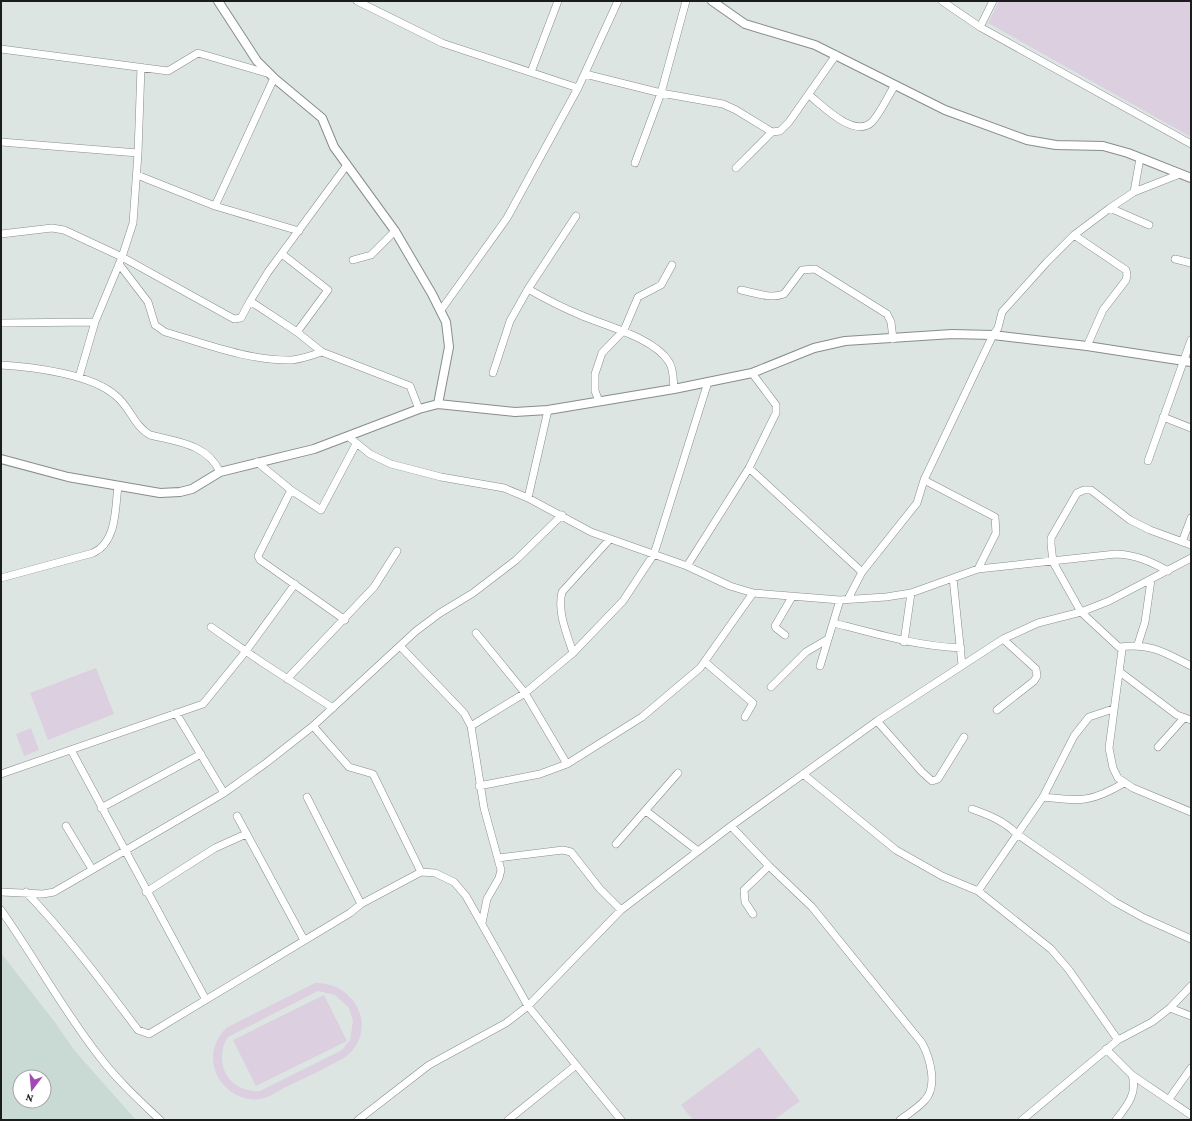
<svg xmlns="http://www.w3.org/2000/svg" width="1192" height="1121" font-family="'Crimson Pro',serif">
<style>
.built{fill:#c9dad5;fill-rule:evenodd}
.green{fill:#dccfdf;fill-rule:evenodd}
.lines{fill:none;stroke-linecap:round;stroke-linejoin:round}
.minor-casing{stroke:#868e8c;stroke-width:8}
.tertiary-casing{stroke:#868e8c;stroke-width:10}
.minor{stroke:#fff;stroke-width:7}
.tertiary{stroke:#fff;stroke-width:8}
</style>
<rect width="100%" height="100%" fill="#dde5e3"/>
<path class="built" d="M1,953L54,1021L74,1050L136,1120H1ZM20,1077H44V1101H20Z"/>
<path class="green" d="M999,1H1191V137L988,23Z
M96,668L114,714L48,740L30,693Z
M31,728L39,750L24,756L16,734Z
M315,983C357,982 380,1032 344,1058C325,1068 306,1078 286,1087C278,1091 270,1097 261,1099C241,1102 221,1089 215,1070C210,1055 215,1039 226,1028ZM318,991L335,995L349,1008L353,1021L350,1040L342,1050L260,1091C229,1094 212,1062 228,1037Z
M324,995L347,1041L256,1086L233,1040Z
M759,1047L800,1101L774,1120H693L681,1105Z"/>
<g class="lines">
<g class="minor-casing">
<path id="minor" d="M357,1L442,43L578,88
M942,1L980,27L1191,144
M980,27L993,1
M1,49L168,71L198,53L270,74
M531,72L558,1
M585,74L661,93L723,104L736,110L772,132
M809,95C822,105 854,139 872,122C881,112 888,96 895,85
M1,142L138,153
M635,163L661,93L686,1
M347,165L268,272L250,301L297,332L322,352L410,386L419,409
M736,168L772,132L780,131L789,122L836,55
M137,175L215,206L299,231
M1134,192L1140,158
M215,206L274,78
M1110,208L1149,225
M1,234L52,228L64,230L122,257L234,319L241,318L250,301
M1074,235L1126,270L1127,275L1126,280L1103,310L1087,346
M282,254L328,290L297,332
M1175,259L1191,263
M353,260L371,255L395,231
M119,264L148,302L155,325L165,332C206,344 249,361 292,360C302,359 313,355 322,352
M528,289C544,298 561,307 578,314C602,325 654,337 669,362C674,369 673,381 674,389
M741,290C755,293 771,299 784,294L802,270L815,269L887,314L891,322L893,339
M441,310L507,218L578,88L618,1
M1,323L95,322
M1,365C33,367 92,374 116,396C130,407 134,426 150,435C178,442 207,444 220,472
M493,373L510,321L528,289L576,216
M79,377L95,322L122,257L133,223L138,153L141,67
M599,401L595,391V374L602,353L624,330L638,297L661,285L672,265
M1163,417L1191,428
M349,437L370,454L391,464L441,477L504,488L528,498L591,532L687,566L730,586L753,593L840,600L886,597L911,593L978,569L1116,554C1136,555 1150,561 1168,571
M1148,461L1191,340
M257,462L291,490L321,510L356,444
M749,468L862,572
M924,480L995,517L996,533L978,569
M291,490L258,556L260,560L345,620
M528,498L548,410
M1182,542L1191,518
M1191,545L1150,530L1130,520L1091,490H1084L1077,493L1051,538V544L1053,562L1081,612L1122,650L1109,748L1113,768L1118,778L1133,788L1191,812
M687,566L749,468L776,413V405L752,373
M1,578L93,553C117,542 115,509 118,486
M953,578L962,665
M848,599L862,572L917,503L924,480L993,335L998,328L1002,312L1047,262L1074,235L1110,208L1134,192L1180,174
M834,623C876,634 917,646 961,648
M211,627L263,663L333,708
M476,633L525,693L567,764
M785,635L776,628L775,626L792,597
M904,642L911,593
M1138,644L1145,622L1151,580
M400,646L464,713L471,726L484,808L501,870L499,878L487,899L482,923
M1120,647C1151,643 1164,652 1191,666
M573,653C567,634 557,612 562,592L609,540
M705,662L753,703L745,717
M820,666L840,600
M1120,672L1177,715L1191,720
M287,679L374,587L397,551
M771,687L806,652L828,639
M997,710L1034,681L1037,676L1036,669L1003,639
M176,713L224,793
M877,721L922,772L932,781L938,779L964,737
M313,726L349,767L373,774L421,872
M471,726L525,693L573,653L623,601L654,554L708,382
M1158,747L1183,719
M71,750L206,1000
M1,774L203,704L246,651L295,584
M803,774L896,850L942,876L978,891L1051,949L1069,970L1118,1040
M479,786L540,774L567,764L642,717L700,668L753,593
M307,797L361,904
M1043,797C1081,801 1090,803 1124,783
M101,808L201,754
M972,809C989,815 1004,821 1017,834L1115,902L1144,918L1191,939
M646,811L698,851
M237,816L304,940
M66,826L92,869
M731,826L769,866L812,907L922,1043C930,1058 938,1086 925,1100C918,1108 908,1114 900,1120
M616,844L678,773
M498,858L563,850L571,852L600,889L621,910
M978,891L1043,797L1074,736L1089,717L1113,709
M1,892L43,894L54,892L224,793L266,763L313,726L416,631L440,613L473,593L516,560L562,515
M26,892C67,935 102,982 138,1030L149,1034L350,913L361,904L421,872L435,873L454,882L466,896L528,1006L621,1120
M146,892L215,848L246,834
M1,910C35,958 63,1010 99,1056C117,1080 139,1100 160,1120
M753,914L745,902L744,890L769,866
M1170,1008L1191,1016
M1106,1049L1132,1075L1191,1115
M1169,1099L1191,1068
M358,1120L429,1065L506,1023L528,1006L621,910L731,826L877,721L1003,639L1038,623L1081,612L1109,601L1191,558
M508,1120L575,1066
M1022,1120L1118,1040L1152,1022L1170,1008L1191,986
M1116,1120C1127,1106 1138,1093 1132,1075"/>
</g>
<g class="tertiary-casing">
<path id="tertiary" d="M218,1L257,61L274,78L322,118L334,147L395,231L432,294L446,322L449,347L438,404
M712,1L745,24L815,45L945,110L1027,140L1056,145L1103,146L1128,153L1191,178
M1,459L68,477L160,493L180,492L192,489L220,472L314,449L419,409L438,404L515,412L548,410L674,389L752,373L814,348L845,341L952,334L993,335L1087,346L1191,362"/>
</g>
<use href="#minor" class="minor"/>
<use href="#tertiary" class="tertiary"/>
</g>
<rect width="1192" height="1121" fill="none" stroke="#1a1d1c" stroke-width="4"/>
<g transform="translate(32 1089) rotate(196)"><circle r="19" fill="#ffffff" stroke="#a3a5a4"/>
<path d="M0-3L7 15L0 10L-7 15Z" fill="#a349b4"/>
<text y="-6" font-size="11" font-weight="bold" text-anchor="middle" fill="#1a1d1c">N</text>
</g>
</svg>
